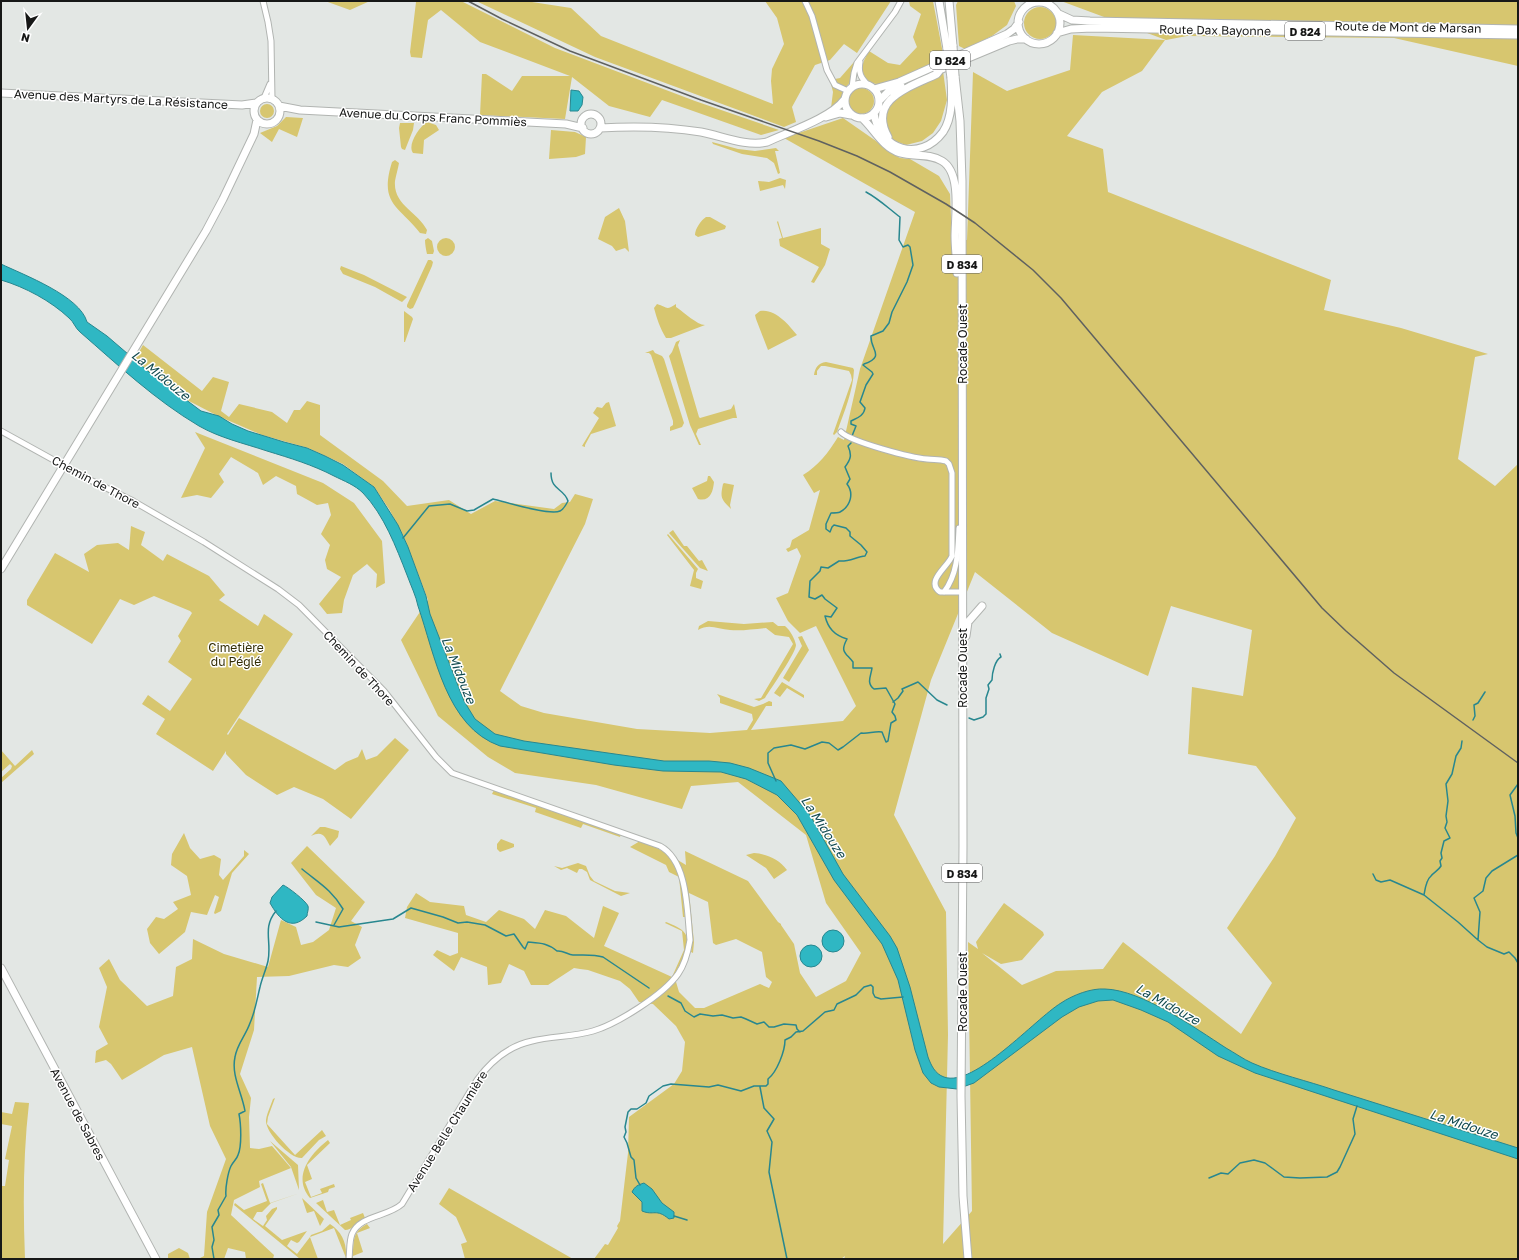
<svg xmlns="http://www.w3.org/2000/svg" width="1519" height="1260" font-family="'Golos Text',sans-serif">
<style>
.green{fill:#d7c66f;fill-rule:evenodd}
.water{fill:#2fb7c3;stroke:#28878f}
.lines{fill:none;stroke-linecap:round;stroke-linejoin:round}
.stream{stroke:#28878f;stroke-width:1.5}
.minor-casing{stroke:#b1b4b1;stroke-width:7}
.major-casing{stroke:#b1b4b1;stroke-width:9}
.minor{stroke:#fff;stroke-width:5}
.major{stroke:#fff;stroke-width:7}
.rail{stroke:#5f6160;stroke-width:1.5}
.major-bridge-casing{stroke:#b1b4b1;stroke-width:9;stroke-linecap:butt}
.major-bridge{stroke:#fff;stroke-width:7}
.labels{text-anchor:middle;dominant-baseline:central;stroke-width:3;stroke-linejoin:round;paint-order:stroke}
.shield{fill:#fff;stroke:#5d5d5d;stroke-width:1}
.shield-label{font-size:11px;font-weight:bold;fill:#171817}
.street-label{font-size:12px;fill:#171817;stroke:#fff}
.park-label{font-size:12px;fill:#322b03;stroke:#fff}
.water-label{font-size:13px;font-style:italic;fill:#124a4f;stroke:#fff}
</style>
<rect width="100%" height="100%" fill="#e3e7e4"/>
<path class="green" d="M325,1H370L350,10Z
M393,1H461L555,48L695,101L779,130L761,135L662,100L650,117L609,106L572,77L565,119L480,115L482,74H486L512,91L522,76H570L480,42L441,10L428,20L422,58L411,57L410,52L416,2Z
M476,1H535L532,2L571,8L601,36L773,104L771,81L772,69L784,44L777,18L765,1H891L857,53L844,44L830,60L815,65L792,107L796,122L784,127L595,57Z
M909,1H933L944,59C929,66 877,98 865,77C859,68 864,60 869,51L888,63L900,65L917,47L913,37L921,14L910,6Z
M958,1H1014L1016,6L1007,25L992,36L965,49L959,46L956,5Z
M1061,1H1518V66L1394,38L1187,36L1166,40Z
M1024 23a16 16 0 1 1 32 0a16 16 0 1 1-32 0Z
M1073,35L1165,40L1142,71L1102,92L1067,136L1103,149L1108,192L1331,280L1324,310L1401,328L1488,354L1475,357L1458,459L1495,486L1518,464V1259H844L845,1256L841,1259H594L605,1244L608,1245L618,1228L617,1226L620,1221L628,1153L629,1117L674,1084L682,1071L685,1042L676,1026L653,1004L639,1002L630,989L620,981L588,970L580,969L574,968L548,985H531L524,971L509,964L501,983L488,985L487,967L461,957L454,971L433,955L437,950L450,956L458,953V933L405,918L407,907L416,893L430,902L464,906L466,915L486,922L499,910L524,919L535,929L545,910L566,916L594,938L603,906L619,913L604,946L672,977L684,950L682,931L665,923L666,922C671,924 679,927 683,931C695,942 680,964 674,975L679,992L695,1008H704L760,984L769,988L772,982L766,977L762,952L736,939L716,945L713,943L708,902L689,893L694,942L693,953L691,952L692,942L684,878L682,871L676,859L686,865L685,851L748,881L778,922L781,924V925L794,944L800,973L816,997L846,981L861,953L826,903L806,835L738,782L691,786L682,809L596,785L515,773L488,757L438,716L401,640L428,600L404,537L389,509L374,487L343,464L308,448L262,435L218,416L187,400L149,372L135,359L143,345L202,391L213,377L229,382L221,411L229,417L239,404L272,412L287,423L294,410H300L307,401L320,405V435L383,481L407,506L449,500L471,514L495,501L554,509L562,503L570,502L575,494L593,499L585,524L500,691L521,706L544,713L637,729L710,733L747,730L753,720L752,714L720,703V698L717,694L754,707L763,704L769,701L772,702V706H766L751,730L843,721L856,706L816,626L800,633L788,621L776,598L788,593L801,556L797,548L788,552L786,549L790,547L792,540L809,530L820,490L814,493L803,475C819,465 828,453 838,437L844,440L860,369L915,212L784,138L843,118L876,141L889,152L900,158L910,159L939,176L950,194L952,239L967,240L973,72L1007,91L1070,70ZM975,572L1052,633L1148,676L1171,606L1252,630L1243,696L1192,687L1188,754L1256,766L1296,818L1275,856L1227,928L1272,983L1241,1034L1123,942L1103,969L1056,971L1022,985L982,953L1001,964L1022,960L1044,935L1043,932L1004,903L976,942L978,949L968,942L972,1211L943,1244L948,1035L946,912L894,815L931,680Z
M854,62H856C853,71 853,86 842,88L834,81L835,79L840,78Z
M943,71L947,100L941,121L933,133L922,141L906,145L892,140L883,129C884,124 883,118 885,113C893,94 926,81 943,71Z
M831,84L843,92L839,104L831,108L833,92Z
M848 101a13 13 0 1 1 26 0a13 13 0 1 1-26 0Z
M260 111a7 7 0 1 1 14 0a7 7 0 1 1-14 0Z
M286,117L303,118L297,137L279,129L272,142L260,133L277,126Z
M427,122L436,125L439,130L424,140L423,154L413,153C407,145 419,127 427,122Z
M400,123H414L413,130L405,150L402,149L401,147L399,128Z
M551,130L575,132L586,137L585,154L576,157L549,159Z
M712,142L738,149L755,151L776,148L779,151H775L780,173L778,174L774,163L767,158L742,154L713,144Z
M395,160L399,163C398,169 396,175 395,181C393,205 418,212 427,230L426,234L420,233C398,205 379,204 392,162Z
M780,178L786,180L785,189L783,185L760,191L758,181L769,182Z
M619,208L625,221L629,252L625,248L616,251L612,246L598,239L605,217Z
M706,217H710L726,226L725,229L698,237L695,235C695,229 701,220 706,217Z
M778,221L783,238L821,228V244L830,249L825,265L814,283L811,282L819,267L780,246L779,239L782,238L777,222Z
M428,238L432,241L434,251L433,254H427C426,250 425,244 425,240Z
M437 247a9 9 0 1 1 18 0a9 9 0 1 1-18 0Z
M428,260H431L433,262L432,266L415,304L413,308L410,309L407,307V305Z
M341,266L364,275L407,297L402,302L400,301L375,287L343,274L340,269Z
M657,304C667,307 666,311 676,304V307C684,312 697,325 705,325L671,338H666C660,328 657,319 654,308Z
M404,311L412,317L413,319L405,342H404Z
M760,311C775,308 789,325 797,335L768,350L756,319L755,315Z
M680,340L678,345L699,417L700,418L731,409L734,404L737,418H733L698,429L696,434L701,445H699L690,425L669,356L672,352L676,342Z
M653,350L655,353L662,356L664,359L684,423L682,427L670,431V427L673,425V421L651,355L649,353H645Z
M826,362L853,368L854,370C853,392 844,412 837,432L834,435L833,434L852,380L851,375L849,371L825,366H821L817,371V375H814C815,368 818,363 826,362Z
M609,402L616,426L591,434L585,445V447L582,446L599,418L593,413L597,407L602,408L606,403Z
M195,432L323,483L354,503L382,541L385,583L376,588L377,574L367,564L353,575L344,600L342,613L327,614L319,604L341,577L327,569L325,560L330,545L321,534L331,515L328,503L317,505L297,494L296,486L276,476L263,485L258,473L231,457L219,474L224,482L211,498L197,495L181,498L205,448Z
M708,476H710L714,482C713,492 710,502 698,499L692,488L707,481Z
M724,483L734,485L730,505L731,509C721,499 720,498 723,484Z
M131,526L145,532L141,545L163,561L167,554L209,576L225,595L219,600L258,626L264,614L293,634L227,734L228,735L239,718L335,770L346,762L358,757L362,749L366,760L377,756L395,738L409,750L351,819L323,799L294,787L277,795L246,775L226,754V751L213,771L156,734L165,719L142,704L148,695L170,711L192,679L168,662L181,641L178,636L192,613L190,611L154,596L134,605L120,599L92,644L27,605V600L55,553L89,572L84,554L97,545L118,543L129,550Z
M673,530L684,546H687L699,561L702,560L708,571L700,568L669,533Z
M668,534L698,569L696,573V578L703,581L701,589L690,586L694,570L667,535Z
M708,621L744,624L773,622L778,626H785C790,630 795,639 796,645C796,653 771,688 765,698L759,701L754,699L761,698L793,644L789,637L775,635L766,628C754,629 742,631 730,630C718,629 709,623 698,630L699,626Z
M802,636L809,650L789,682L783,678L802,646L798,637Z
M782,682L804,695V698L787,688L780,697L774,693Z
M1,750L15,766L32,750L34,754L1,783V778L11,769L12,766L10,764L1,772Z
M494,790L621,834L620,837L583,824L581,828L535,812L536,808L492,794Z
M320,827H325L339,831L338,837L330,846C325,837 323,830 311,836Z
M184,833L190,848L200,859L214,855L221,859L219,875L223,880L244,856V850L249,854L232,873L221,911L215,914L214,913L219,897L215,895L207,915L191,912L185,932L159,954L150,943L147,929L156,917L164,919L178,909L173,902L191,895L187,876L171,865L172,854Z
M501,839L514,844V847L500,852L497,849V844Z
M640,841C651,845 662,849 670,857C682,869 683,901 685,917H683L679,877L669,872L666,865L630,847Z
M307,846L365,902L351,921L362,927L355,945L361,958L348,967L334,965L289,976L257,977L254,1030L240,1074L251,1098L249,1117L250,1148L259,1149L272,1146L291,1168L259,1181L260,1187L234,1200L231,1215L274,1255L273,1259H246L245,1252L228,1248L224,1259H198L204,1256L207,1212L226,1159L210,1126L192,1047L164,1055L122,1080L111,1064L106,1060L95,1063L96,1051L108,1044L99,1027L107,987L99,968L109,959L120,980L147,1006L173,996L176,967L192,959L193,939L224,954L268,967L281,920L296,927L301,945L313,942L329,930L336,908L316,895L291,863Z
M754,853C767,854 779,859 787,870L774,879L766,868L746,855Z
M578,863L586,866L590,876L594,881L615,891L630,893L621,896L590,880L587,872L582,869H579L577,873L567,868L561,870L554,866L562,868Z
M275,1098L268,1117L267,1124L295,1155L322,1130L326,1136L319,1140L302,1158C290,1159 265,1132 266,1120C267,1113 271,1105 273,1099Z
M15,1102L29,1103C23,1155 23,1207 25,1259H1V1186H5L9,1160L5,1159L12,1126L1,1124V1112L12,1114Z
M328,1140L330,1143L307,1165L312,1179L305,1182L311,1197L322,1193L320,1189L334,1184L335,1187L329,1189L328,1192L310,1198C292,1177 310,1154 328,1140Z
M270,1141L298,1165L299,1190L291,1167Z
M263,1183L270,1203L300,1193L271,1203L262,1212H257L253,1219L263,1226L267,1220L266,1216L272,1209L277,1207V1209L265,1226L282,1240L307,1231L299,1242L297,1243L291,1240L287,1246L297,1254L310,1237L311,1235L322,1231L330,1224C342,1232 347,1243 346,1258L334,1228L310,1237L318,1259H300L234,1205L235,1203L244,1210L267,1201L261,1184Z
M449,1188L573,1259H465L461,1244L467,1242L456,1217L439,1204Z
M302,1198L324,1219L320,1226L314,1211L307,1213Z
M323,1200L327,1212L334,1210L340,1225L351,1220L350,1218L363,1213L365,1218C358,1222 352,1230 345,1230L316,1203Z
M367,1224L370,1228L357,1233L363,1252L353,1256V1259H352C355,1243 350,1233 367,1224Z
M179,1248L188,1253L190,1259H168V1254Z"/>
<path class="water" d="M571,90L579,91L583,97L582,105L578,111H570Z
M1,264C24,275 80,296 87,322L107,336L149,372L201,411L219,416L232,424L248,431L284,442L307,448L325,456L343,465L374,487L398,525L408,547L426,596L430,614L464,701L475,719L495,734L524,741L664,761H709L730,763L749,768L781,781L810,815L843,874L890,936L897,948L910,987L928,1057C931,1065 935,1074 944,1077C974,1088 1035,1019 1061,1003C1073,995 1091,988 1105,989C1142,990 1195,1028 1226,1048C1235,1053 1243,1059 1252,1063C1277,1074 1308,1081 1334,1090C1395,1109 1457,1129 1518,1148V1159L1255,1073L1218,1056L1168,1022L1141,1010L1113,1000L1098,1001L1079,1007L1062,1017L974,1083L957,1089L939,1087L931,1083L923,1073L915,1050L898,980L882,944L834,880L797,815L777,795L746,779L721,772L663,771L614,765L500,746C446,727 435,655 418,606C416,596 411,586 407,575C396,547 384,515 363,493C355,485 344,481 334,476C313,465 290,458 267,451C243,443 220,438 199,426C155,400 118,365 80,332C75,328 74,322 69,318C51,301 25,287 1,280Z
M283,885C288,887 306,901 308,906C309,909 307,913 307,916C291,932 279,919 270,903L272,897Z
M822 941a11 11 0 1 1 22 0a11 11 0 1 1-22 0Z
M800 956a11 11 0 1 1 22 0a11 11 0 1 1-22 0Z
M644,1183L652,1189L662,1203L674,1212V1218L669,1219C656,1208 654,1216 642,1211V1202L632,1192C635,1186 638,1185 644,1183Z"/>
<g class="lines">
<path class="stream" d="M852,436L856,426L851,424V421C857,418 864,416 865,408L860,402L866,385L873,374L872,372L863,365L864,364C886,356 870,350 871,336L883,331L889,323L892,312L907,282L913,265L910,247L908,245L903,247L899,240L900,217C888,208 879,199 866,192
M403,538L429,506L450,504L467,511L474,510L493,499C506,502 550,516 560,511C564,509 566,505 568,501C564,488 551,491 551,473
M893,702L898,698L903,691L902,689L918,682L937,700L947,705
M969,718L974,720L983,717L986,714V698L989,689L988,685L992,680C992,673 995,660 1001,657L1000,654
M1473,720L1475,716L1474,705L1478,703L1485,692
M1462,741L1461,748L1456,756L1452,774L1446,784L1448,801L1446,816L1447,822L1445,828L1450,838L1444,841L1441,853L1442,858L1440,861L1441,866C1438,871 1434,872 1431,876C1426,880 1425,889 1424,895L1458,922L1478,940
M776,781L768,763V753L774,748L791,745L805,749L822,742L829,743L838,750L843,747L861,733C868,734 874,731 882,732L886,742L888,741L891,723L896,720L895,716L892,712L895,704L886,688L874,689C866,683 871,676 872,668H853V662C845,652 840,652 847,639C834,635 828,628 825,616L831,617L837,608L825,599L822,595L815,599L809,597L810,581L820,571L821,567L828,568L839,561C849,562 856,557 865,556L867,552L861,545L850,536V532L846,528L834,525L832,527L830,532L826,529V524L831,513C834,513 838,513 840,512C851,506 854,493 847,484L850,479L845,467C851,459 852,455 848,446L851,443
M1518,784L1510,795L1515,816L1516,833L1518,838
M1518,855L1492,871L1486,878L1483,891L1474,898L1480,912L1478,940L1487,947L1504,954L1509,952L1515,958L1518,963
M302,869C319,883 332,890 343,909L334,925
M1373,874L1376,880L1381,882L1390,880L1424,895
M316,922L339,927L393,919L411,908L443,917L458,923L467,922L485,925L506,936L514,934L523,947L525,949L528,942C540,943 548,943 557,951C563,950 568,955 573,955C583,955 594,954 603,957L649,988
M668,996L681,1003L685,1011L694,1017L700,1014L713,1016L722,1015L733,1018L741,1017L746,1019L757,1024L764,1022L769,1027H774L784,1024L796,1025L797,1029L800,1032
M760,1087L764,1108L774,1119L767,1131L772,1142L769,1172L787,1259
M1209,1178L1221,1173L1228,1174L1240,1163L1254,1160L1265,1163L1284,1177L1300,1178L1327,1177L1337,1172L1340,1167L1355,1134L1353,1119L1357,1106
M640,1185L636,1178L634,1160L631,1157L627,1143L624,1137L626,1132L625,1127L628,1112L631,1109H637L646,1103L649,1096L663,1086L671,1084L709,1087L718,1085L741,1091L754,1086H766L768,1084V1079C777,1072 785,1051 785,1040L791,1037L796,1032L803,1031L825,1012L834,1010L837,1004L856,995L864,987L871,985L873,987V993L875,997L881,999L903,997
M674,1216L687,1220
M214,1259L212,1247L214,1240L212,1227L219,1215L218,1210L226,1196C225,1189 228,1172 231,1166C233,1162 237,1159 238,1155C242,1146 241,1124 239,1114L245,1111C242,1093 231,1075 235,1057C237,1044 246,1035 250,1023C255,1012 257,999 260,987C262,978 266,970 268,961C272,941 262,928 276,911"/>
<g class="minor-casing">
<path id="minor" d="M263,1L268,22L271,41L272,99
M805,1L812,16L827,70L835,85L848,91
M860,62C858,73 861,78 868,85
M852,87L854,73L857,63L895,12L901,1
M264,98L270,84
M1,431L88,479L133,501L204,542L278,589L299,605L384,691L436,757L452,773L660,846C688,861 687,911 690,940C688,952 685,964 678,974C663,995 617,1024 593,1031C573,1037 552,1036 532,1041C508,1046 491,1061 477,1080L402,1204C388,1217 360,1215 352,1234C349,1242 350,1251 349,1259
M841,432C851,442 912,458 927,459C933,460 939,459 946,461L949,464L952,473V556C948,567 925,581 940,592H961
M944,592C958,574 958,550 959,528"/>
</g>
<g class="major-casing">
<path id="major" d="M939,1L947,49
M949,1L953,46
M1018 23a21 21 0 1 1 42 0a21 21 0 1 1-42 0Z
M1059,14L1072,20L1090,21L1518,29
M1057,33L1071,29L1092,28L1518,35
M937,71L1009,41L1017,39H1026
M955,76L960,121L962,181L963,846L961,1096L963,1196L968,1259
M845 101a17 17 0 1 1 34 0a17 17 0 1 1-34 0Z
M874,89L899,82L1007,34L1014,29L1019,22
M1,93L242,105L256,103
M254 111a13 13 0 1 1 26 0a13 13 0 1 1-26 0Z
M879,101L888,92L901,86
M279,106L300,110L566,124L583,128
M874,113C879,150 920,163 943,132C953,117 952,95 951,78
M581 124a10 10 0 1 1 20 0a10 10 0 1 1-20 0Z
M826,117L840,113L851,115
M862,118C875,130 882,147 900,153C914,157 929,153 942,161C962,173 955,216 955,236C955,249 957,261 957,273
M600,128C631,126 670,127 701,132C722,136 746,147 767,142C788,132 831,118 844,100
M888,137C867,99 910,87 937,74L940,70
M1,569L206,231L223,199L254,134L257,120
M966,636L968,622L982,606
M1,968L156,1259"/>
</g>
<use href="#minor" class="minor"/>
<use href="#major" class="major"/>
<path class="rail" d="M468,1L502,19L570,51L701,100L819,141L857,156L890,172L946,204L975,223L1033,270L1061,298L1322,608L1346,631L1394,673L1518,763"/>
<g class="major-bridge-casing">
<path id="major-bridge" d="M953,46L955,76
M947,49L951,78"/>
</g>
<use href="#major-bridge" class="major-bridge"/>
</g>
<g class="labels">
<g class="shield">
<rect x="1285" y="22" width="40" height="18" rx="3"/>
<rect x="930" y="51" width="40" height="18" rx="3"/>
<rect x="942" y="255" width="40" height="18" rx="3"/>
<rect x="942" y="864" width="40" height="18" rx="3"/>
</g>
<g class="shield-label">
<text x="1305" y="31">D 824</text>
<text x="950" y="60">D 824</text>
<text x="962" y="264">D 834</text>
<text x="962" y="873">D 834</text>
</g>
<g class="street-label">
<text transform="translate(1408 27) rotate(1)">Route de Mont de Marsan</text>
<text transform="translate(1215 30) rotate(1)">Route Dax Bayonne</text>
<text transform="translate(121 99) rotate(3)">Avenue des Martyrs de La Résistance</text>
<text transform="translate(433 117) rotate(3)">Avenue du Corps Franc Pommiès</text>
<text transform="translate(962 344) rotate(-90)">Rocade Ouest</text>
<text transform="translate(96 482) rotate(28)">Chemin de Thore</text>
<text transform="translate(359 668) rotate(47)">Chemin de Thore</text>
<text transform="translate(962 668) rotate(-90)">Rocade Ouest</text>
<text transform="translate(962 992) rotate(-90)">Rocade Ouest</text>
<text transform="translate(78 1114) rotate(62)">Avenue de Sabres</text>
<text transform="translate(447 1131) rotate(-58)">Avenue Belle Chaumière</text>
</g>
<g class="park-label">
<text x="236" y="647">Cimetière<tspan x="236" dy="14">du Péglé</tspan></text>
</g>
<g class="water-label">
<text transform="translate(161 375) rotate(39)">La Midouze</text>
<text transform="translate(459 670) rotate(68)">La Midouze</text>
<text transform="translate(824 827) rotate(57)">La Midouze</text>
<text transform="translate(1168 1004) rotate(29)">La Midouze</text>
<text transform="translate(1464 1124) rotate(18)">La Midouze</text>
</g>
</g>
<rect width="1519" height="1260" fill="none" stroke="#171817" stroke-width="4"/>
<g transform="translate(28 28) rotate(195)" stroke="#ffffff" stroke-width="3" paint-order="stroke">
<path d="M0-3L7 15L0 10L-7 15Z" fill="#171817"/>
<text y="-6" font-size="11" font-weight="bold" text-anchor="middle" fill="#171817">N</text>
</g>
</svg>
